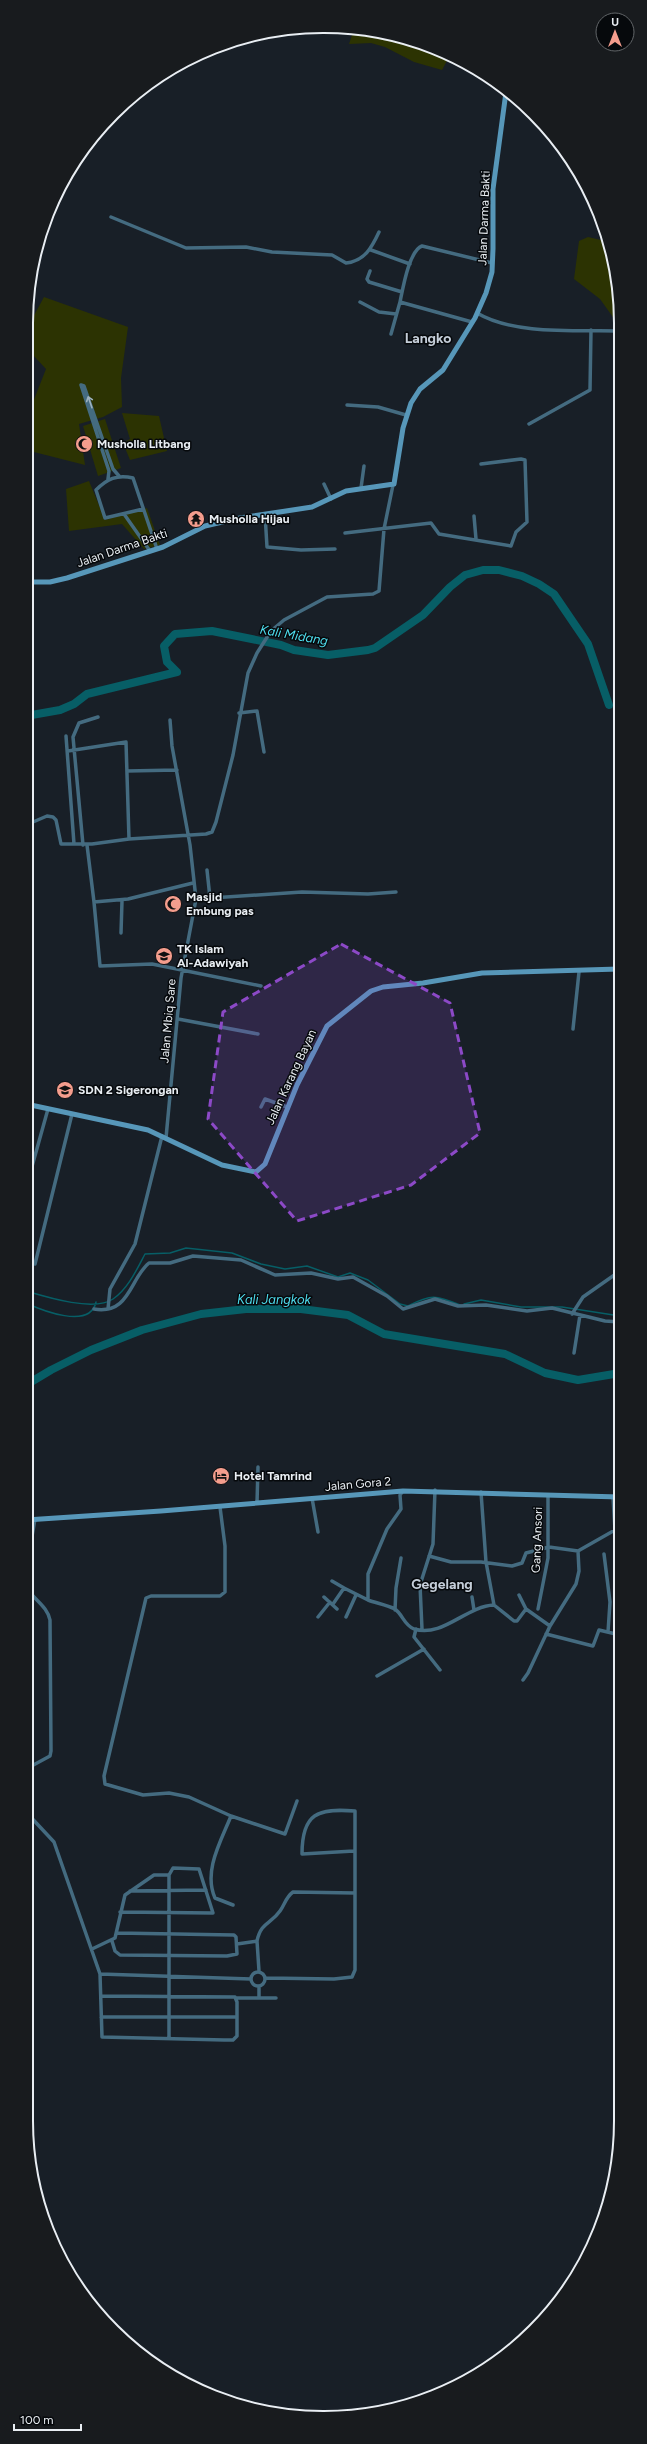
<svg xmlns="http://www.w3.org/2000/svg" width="647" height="2444" font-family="Figtree,sans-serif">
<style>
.green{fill:#2c3302}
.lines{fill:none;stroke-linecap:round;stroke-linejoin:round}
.stream{stroke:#075e66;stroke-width:1.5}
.river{stroke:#075e66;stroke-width:8}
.street{stroke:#446b80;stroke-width:3.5}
.secondary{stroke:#5797b9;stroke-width:5}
.oneway{stroke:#9fb3bf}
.marked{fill:#8c49c7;fill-opacity:0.2;stroke:#8c49c7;stroke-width:3;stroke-dasharray:8 5;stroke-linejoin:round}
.labels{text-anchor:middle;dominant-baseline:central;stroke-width:3;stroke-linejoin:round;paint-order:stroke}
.street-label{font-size:12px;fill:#e9eef3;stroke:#06090c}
.poi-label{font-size:12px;font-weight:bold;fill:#e9eef3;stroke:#06090c;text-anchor:start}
.water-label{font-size:13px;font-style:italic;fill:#4fdeef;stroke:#06090c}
.quarter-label{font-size:14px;font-weight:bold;fill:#c4cdd8;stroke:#06090c}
.rim{fill:none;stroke:#e9eef3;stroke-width:2}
</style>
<rect width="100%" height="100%" fill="#181f27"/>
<path class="green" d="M354,29L381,32L449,57L442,70L414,62L385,47L371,43L349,44Z
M588,237L605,241L618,285L619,321L615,320L600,299L574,279L579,241Z
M44,297L128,327L121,378L122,407L103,417L79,424L85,465L26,450V420L46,369L33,355L31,321Z
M122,413L159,416L167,451L130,460L123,443L130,439Z
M105,419L121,468L98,476L83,426Z
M89,481L105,520L147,508L160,545L144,549L122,524L69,531L66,489Z"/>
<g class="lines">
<path class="stream" d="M26,1291C46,1297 94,1312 113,1299C128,1289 137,1269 145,1254L170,1253L186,1248L232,1253L261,1264L285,1269L307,1266L338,1277L350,1273L368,1280L400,1304L408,1306C431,1294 436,1295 460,1305
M26,1303C41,1310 90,1330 96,1302
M464,1304L481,1300L521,1307H562L620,1316"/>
<path class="river" d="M26,716L60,710L74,704L87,694L177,672L167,662L164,646L175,634L212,631L281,645L294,650L328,655L368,650L375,648L423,615L450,587L465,575L483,570H499L522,576L539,584L554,594L588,644L609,705
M26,1385L51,1370L91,1350L142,1330L201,1314L246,1309H301L348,1315L384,1334L505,1354L545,1373L578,1380L620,1373"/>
<path class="street" d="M111,217L186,248L246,247L272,252L332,255L346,263C365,261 372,247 379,232
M371,250L410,264
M370,271L367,279L369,282L402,292
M360,302L379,312L396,314
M477,313C514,335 576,330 619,331
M472,322L400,302C403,288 409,251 422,246L492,263
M391,334L400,302
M347,405L378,407L406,415
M529,424L590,390L591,330
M108,479L109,471L81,385L84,386L113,469L119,476
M324,484L331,499
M361,488L364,466
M143,509L105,518L96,490C107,479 117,474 133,478L157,549
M124,514L150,551
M265,514L267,547L301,550L335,549
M474,516L476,539
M345,533L431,523L439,534L511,546L516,532L527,522L525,460L521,459L481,464
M239,713L257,711L264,752
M66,736L74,844
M68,751L126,742L129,839L206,834L212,832L216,822L233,755L248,673L257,653L271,631L284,620L327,597L373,594L379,591L384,529L393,485
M127,771L177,770
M26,825L47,816L53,817L56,820L61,844H92L129,839
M83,845L73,737L79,723L98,717
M87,845L94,902L128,899L193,883
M207,870L210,898
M196,899L302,892L368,894L396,892
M94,902L100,966L152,964L261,986
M121,933L122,901
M178,1019L258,1034
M573,1029L579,972
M261,1107L265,1099L287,1107
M166,1138L181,978L196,899L190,845L172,746L170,720
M26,1188L48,1109
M35,1264L72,1114
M94,1309C130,1315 130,1278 149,1263H170L193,1256L241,1260L275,1275L311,1273L338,1279L353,1277L387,1296L403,1309L435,1299L458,1306L486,1305L527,1311L552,1308L605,1321L620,1322
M108,1309L110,1289L135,1244L162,1136
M572,1314L583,1297L620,1271
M574,1353L580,1315
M403,1491L400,1495L401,1509L387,1529L368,1574V1600C376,1603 387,1605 395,1609C403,1615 404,1625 414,1629C443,1638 466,1606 494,1605
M481,1492L486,1562L494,1605L514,1621H517L526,1609L550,1626
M312,1498L318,1532
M257,1503L258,1467
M220,1507L225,1546V1592L220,1596H151L146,1598L104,1776L105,1784L143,1795L169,1793L189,1797L231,1816L285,1834L297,1801
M604,1554L610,1602L608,1632
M429,1556L451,1562H481L512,1566L522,1563L526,1553L549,1547L578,1551L615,1530L613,1497
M26,1571L35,1519
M332,1581L344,1588
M26,1586C32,1599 47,1605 50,1620L51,1751L50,1756L26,1769
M519,1595L526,1609
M324,1597L337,1609
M472,1597L474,1610
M333,1604L344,1588L368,1600
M538,1609L548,1558V1495
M395,1610L396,1588L401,1558
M318,1617L330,1602
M346,1617L356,1595
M416,1629L414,1637L440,1670
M422,1629L420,1585L433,1544L435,1490
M546,1634L593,1646L599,1630L620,1635
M377,1676L424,1649
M523,1680L528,1673L550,1626L576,1584L579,1571L578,1551
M26,1812L54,1842L100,1974L251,1979
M231,1816C221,1841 203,1871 215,1898L233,1905
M130,1891L206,1890
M120,1912L213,1913L199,1869L173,1868L169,1875
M112,1941L115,1951L120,1955L227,1956L237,1954L236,1937L234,1935L117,1933
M257,1941C261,1922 271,1924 280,1911C285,1904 286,1897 293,1892L355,1893
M237,1944L257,1941L259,1971
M92,1949L115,1938L125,1895L154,1875H169V2039
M251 1979a7 7 0 1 1 14 0a7 7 0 1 1-14 0Z
M100,1974L102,2037L224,2040H233L237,2036V2002L235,1997L101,1996
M266,1978L334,1979L352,1977L355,1970V1811C318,1808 302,1813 302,1854L354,1851
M236,1998H259V1986
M259,1998H276
M101,2017H237"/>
<path class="secondary" d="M26,582H50L67,578L163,547L205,526L240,518L312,507L346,491L394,484L403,428L411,403L420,389L443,370L475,318L486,293L492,272L493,249V189L506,92
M26,1104L148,1130L222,1165L256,1172L265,1164L297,1085L327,1026L371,991L383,987L423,983L482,973L619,969
M26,1520L161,1511L403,1491L620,1497"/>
</g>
<defs><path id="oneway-shaft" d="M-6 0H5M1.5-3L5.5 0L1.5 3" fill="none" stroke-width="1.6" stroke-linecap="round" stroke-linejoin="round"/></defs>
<use class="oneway" href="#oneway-shaft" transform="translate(90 402) rotate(-109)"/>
<path class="marked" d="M341,944L450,1003L480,1133L411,1185L297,1221L208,1119L223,1012Z"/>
<defs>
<g id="mosque-disc" transform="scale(0.9)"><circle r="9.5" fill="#f49d8d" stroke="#06090c"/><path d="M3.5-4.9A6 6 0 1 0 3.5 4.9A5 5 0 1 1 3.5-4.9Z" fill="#111"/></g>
<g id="temple-disc" transform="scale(0.9)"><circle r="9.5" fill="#f49d8d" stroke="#06090c"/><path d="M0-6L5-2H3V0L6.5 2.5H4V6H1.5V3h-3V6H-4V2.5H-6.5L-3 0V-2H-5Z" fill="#111"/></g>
<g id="school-disc" transform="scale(0.9)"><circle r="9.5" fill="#f49d8d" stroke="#06090c"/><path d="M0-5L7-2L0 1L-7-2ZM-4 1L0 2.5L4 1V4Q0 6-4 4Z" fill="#111"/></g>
<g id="hotel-disc" transform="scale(0.9)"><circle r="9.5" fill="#f49d8d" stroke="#06090c"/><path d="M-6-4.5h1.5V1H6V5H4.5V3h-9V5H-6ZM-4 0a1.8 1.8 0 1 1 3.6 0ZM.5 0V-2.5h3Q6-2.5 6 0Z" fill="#111"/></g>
</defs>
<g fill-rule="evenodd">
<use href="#mosque-disc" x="84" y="444"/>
<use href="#temple-disc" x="196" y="519"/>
<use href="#mosque-disc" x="173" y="904"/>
<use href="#school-disc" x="164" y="956"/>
<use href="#school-disc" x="65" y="1090"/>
<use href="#hotel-disc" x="221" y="1476"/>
</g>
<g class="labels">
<g class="street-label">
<text transform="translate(484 218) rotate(-88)">Jalan Darma Bakti</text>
<text transform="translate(122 548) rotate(-19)">Jalan Darma Bakti</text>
<text transform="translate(168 1021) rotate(-85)">Jalan Mbiq Sare</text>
<text transform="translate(291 1077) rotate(-65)">Jalan Karang Bayan</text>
<text transform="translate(358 1484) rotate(-5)">Jalan Gora 2</text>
<text transform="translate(537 1540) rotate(-88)">Gang Ansori</text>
</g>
<g class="poi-label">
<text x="97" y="444">Musholla Litbang</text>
<text x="209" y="519">Musholla Hijau</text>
<text x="186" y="897">Masjid<tspan x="186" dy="14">Embung pas</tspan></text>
<text x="177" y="949">TK Islam<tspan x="177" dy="14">Al-Adawiyah</tspan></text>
<text x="78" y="1090">SDN 2 Sigerongan</text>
<text x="234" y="1476">Hotel Tamrind</text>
</g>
<g class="water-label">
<text transform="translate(294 635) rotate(10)">Kali Midang</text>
<text x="274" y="1299">Kali Jangkok</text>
</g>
<g class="quarter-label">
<text x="428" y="338">Langko</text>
<text x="442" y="1584">Gegelang</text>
</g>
</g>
<path d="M0 0H647V2444H0ZM323 33H324A290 290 0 0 1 614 323V2121A290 290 0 0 1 324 2411H323A290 290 0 0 1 33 2121V323A290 290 0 0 1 323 33Z" fill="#181b1e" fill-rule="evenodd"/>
<path class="rim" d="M323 33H324A290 290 0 0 1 614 323V2121A290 290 0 0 1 324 2411H323A290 290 0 0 1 33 2121V323A290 290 0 0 1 323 33Z"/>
<g transform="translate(615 32)"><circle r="19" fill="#06090c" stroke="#616568"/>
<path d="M0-3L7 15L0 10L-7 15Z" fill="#f49d8d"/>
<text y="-6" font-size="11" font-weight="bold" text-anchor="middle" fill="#e9eef3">U</text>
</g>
<path d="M14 2424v6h67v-6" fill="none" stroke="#e9eef3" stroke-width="2"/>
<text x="20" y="2424" font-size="12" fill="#e9eef3" stroke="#06090c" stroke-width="3" paint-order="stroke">100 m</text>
</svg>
